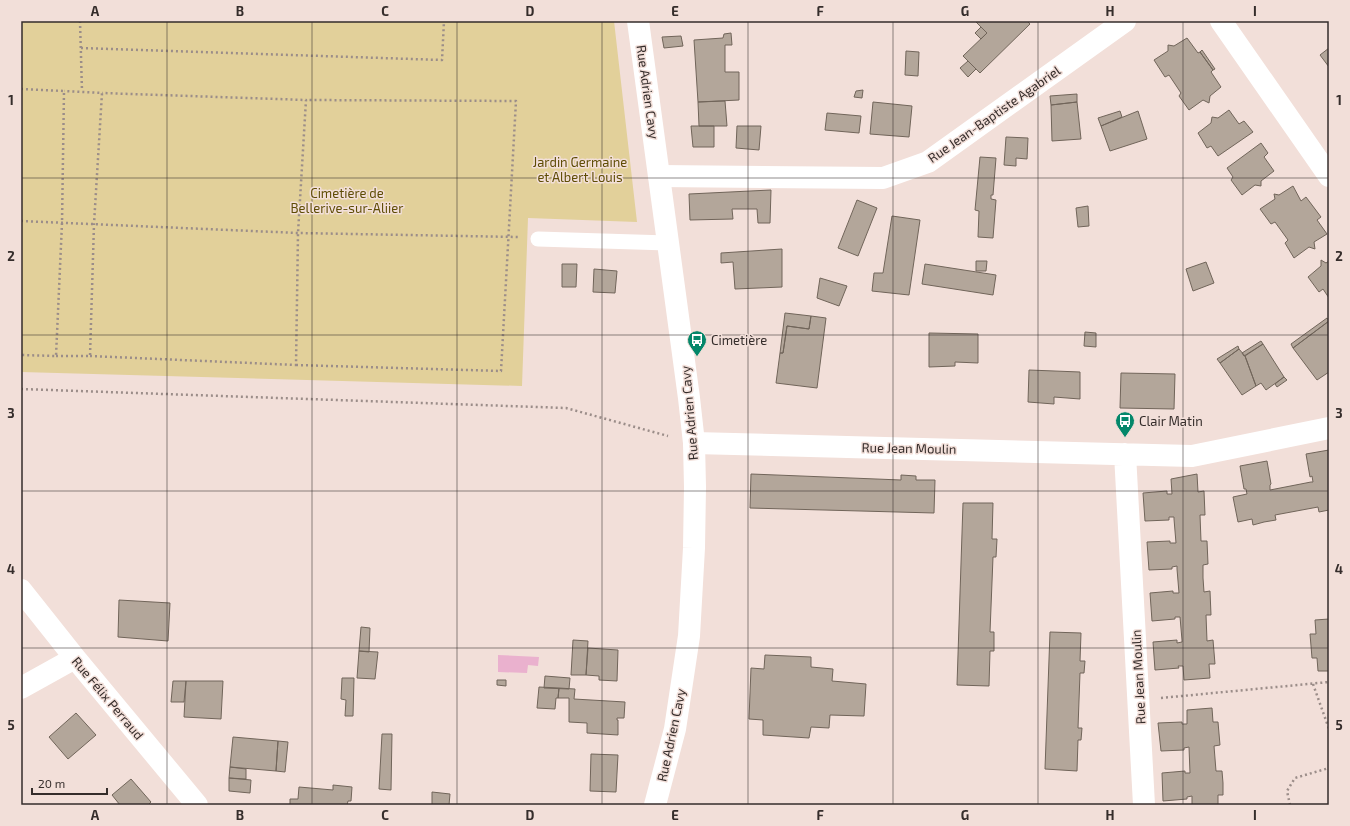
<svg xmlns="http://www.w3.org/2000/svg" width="1350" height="826" font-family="'Exo 2',sans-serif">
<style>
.green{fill:#e2d09a}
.water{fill:#eab1ce}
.building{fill:#b3a69a;stroke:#71655a}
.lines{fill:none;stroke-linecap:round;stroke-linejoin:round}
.path{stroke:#9b8d89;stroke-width:2.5;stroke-dasharray:2 3;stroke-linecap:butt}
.lane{stroke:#fff;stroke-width:15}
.street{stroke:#fff;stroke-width:22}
.secondary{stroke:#fff;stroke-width:22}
.grid{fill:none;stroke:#352d2b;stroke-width:1;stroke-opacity:0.55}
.labels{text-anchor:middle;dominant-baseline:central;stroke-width:3;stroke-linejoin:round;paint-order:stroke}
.street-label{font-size:13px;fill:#352d2b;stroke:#f2dfd9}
.park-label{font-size:13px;fill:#5e4c04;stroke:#f2dfd9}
.poi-label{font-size:13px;fill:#352d2b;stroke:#f2dfd9;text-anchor:start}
.neatline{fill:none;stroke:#352d2b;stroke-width:1.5}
.grid-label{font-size:13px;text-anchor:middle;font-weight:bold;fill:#352d2b}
</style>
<rect width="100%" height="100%" fill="#f2dfd9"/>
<path class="green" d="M21,21H614L637,222L528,218L522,386L21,372Z"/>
<path class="water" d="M498,655L539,657L538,666L528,665L527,673L498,672Z"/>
<path class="building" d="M975,21H1027L1030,24L980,73L963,56L987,33Z
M981,27L987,33L981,39L975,33Z
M731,33L732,45H725V72H739V100L698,102L694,40L723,38L724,34Z
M681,36L683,46L664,48L662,37Z
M1187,38L1198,53L1200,52L1213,70L1211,72L1221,87L1210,96L1209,103L1203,100L1189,110L1179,96L1181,93L1169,75L1165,77L1154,60L1168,51V45L1174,46Z
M1329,48V67L1320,55Z
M1202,50L1215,69L1213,70L1200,52Z
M906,51L919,52L918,76L905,75Z
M968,61L976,69L968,77L960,68Z
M863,90L862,98L854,97L856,91Z
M1077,94V102L1051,105L1050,96Z
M725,101L727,126H699L698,102Z
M873,102L912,106L909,137L870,134Z
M1077,102L1081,139L1052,141L1051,105Z
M1229,110L1239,124L1244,121L1253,132L1218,156L1211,146L1207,148L1198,133L1211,123L1212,117L1218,118Z
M1120,111L1122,117L1101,126L1098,118Z
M1138,111L1147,139L1110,151L1101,126Z
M827,113L861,116L859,133L825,130Z
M691,126H714V147H693Z
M737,126H761L759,150L736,148Z
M1006,137L1028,138L1027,159L1016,158V166L1004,165Z
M1261,143L1268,153L1264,157L1274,171L1261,181V186L1255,185L1242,195L1231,180L1233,177L1227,168Z
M980,157L996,158L993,195H991V199L996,200L993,238L978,237L979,211L975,210Z
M1293,186L1301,201L1306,197L1321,217L1317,220L1327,234L1314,242L1315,249L1309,247L1294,258L1285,243L1288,240L1275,222L1271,224L1260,209L1275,199L1274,194L1279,195Z
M771,190L770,223H758L757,209H732L733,219L690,220L689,194Z
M857,200L877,208L858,256L838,248Z
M1088,206L1089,226L1078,227L1076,208Z
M892,216L920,220L909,295L872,291L874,273H883Z
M782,249V287L735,289L733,262L721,263V253Z
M1321,260L1326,263L1329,261V298L1323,289L1319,292L1308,277L1321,266Z
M976,261H987L986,271H976Z
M1206,262L1214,283L1193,291L1186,269Z
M562,264H577L576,287H562Z
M925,264L996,275L993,295L922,284Z
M594,269L617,271L615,293L593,292Z
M820,278L847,286L839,306L817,298Z
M785,313L811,316L809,329L787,326L783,353H780Z
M811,316L826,318L817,388L776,383L780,353H783L787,326L809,329Z
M1327,318L1329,321L1293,348L1291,344Z
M1329,321V372L1317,380L1293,348Z
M1085,332L1096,333V347L1084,346Z
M929,333L978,334V363L955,362V366L929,367Z
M1261,341L1263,344L1244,356L1242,353Z
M1263,344L1284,377L1266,390L1261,383L1256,386L1245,356Z
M1238,346L1239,349L1220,363L1217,359Z
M1239,349L1245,356L1256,386L1242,395L1220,363Z
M1029,370L1080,372V399L1054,397V404L1028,402Z
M1121,373L1175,374L1174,409L1120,408Z
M1284,377L1287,380L1277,387L1275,384Z
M1329,450V510L1319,512L1318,507L1275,515L1276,520L1264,522L1253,525L1252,519L1238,522L1233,497L1247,494L1246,489H1244L1240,466L1267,461L1271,484L1270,485V490L1311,482H1313L1312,476L1310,477L1306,454Z
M751,474L901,480V475L916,476V480H935L934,513L750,508Z
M1197,474L1198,492L1204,491L1205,515H1200L1201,541H1207L1208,564L1203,565V578L1204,592L1210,591L1211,615H1206L1207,641L1213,640L1215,664H1209L1210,678L1184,680L1183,666H1178L1179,668L1155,670L1153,642L1177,640V643L1182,642V640L1180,617H1175V619L1152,621L1150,593L1173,591V593H1179L1177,569V566L1172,567V569L1149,570L1147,542L1170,541V543H1176L1174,519V517H1169V520L1145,521L1143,493L1167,491V494H1172L1171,479Z
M963,503H993L992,539H997L996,557H993L990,632H994V651H990L989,686L957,685Z
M119,600L170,603L168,641L118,637Z
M1329,619V671H1318L1317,658H1312L1310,634H1316L1315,620Z
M361,627L370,628L369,652L359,651Z
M1050,632L1081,633L1080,661H1085L1084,673H1080L1078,728H1082L1081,740H1078L1077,771L1045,769Z
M573,640L588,641L586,675H571Z
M588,648L618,650L617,681L599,680V676L586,675Z
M359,651L378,652L375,679L357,678Z
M765,655L811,657V667L833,669L832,681L866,684L864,716L830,715L829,728L811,727L809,738L763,735V720L749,719L751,668L764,669Z
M545,676L570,678L569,689L544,688Z
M342,678H354L353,716H345L346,700L341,699Z
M497,680H506V686L497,685Z
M173,681H186L184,702H171Z
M186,681H223L221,719L184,717Z
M539,687L559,688L558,698H556L555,709L537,708Z
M559,688L575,689L574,699L625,702L624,718H617V720H618V735L587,733V723L569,722V698H558Z
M1212,708L1213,722H1218L1220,745L1214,746L1216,771H1222L1223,783V795H1218V805H1192V796L1187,797V799L1163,801L1162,773L1185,771V773H1190L1189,747L1184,748V750L1161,751L1158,723L1182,722V724H1187V710Z
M76,713L96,735L68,759L49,737Z
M382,734H392L391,790L379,789Z
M233,737L278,741L276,771L230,767Z
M278,741L288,742L285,772L276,771Z
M591,754L618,755L616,792L590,791Z
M230,767L246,769V779L229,778Z
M229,778L251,780L250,793L229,791Z
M131,779L151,802L148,805H120L112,795Z
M333,785L352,787L351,801H348L347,805H290V799H298L299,787L333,790Z
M432,792L450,794L449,805H432Z"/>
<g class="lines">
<path class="path" d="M80,21L82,91
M81,48L442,60L444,21
M21,89L64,91L62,223L56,356L21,355
M21,221L298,233L518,237
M56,356H90L94,224L102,93L64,91
M90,356L296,365L298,233L306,100L102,93
M296,365L501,371L516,101L306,100
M21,389L566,408L668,436
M1313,684L1329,729
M1161,698L1329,682
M1290,805L1287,791L1295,778L1329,768"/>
<path class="lane" d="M538,239L668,243"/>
<path class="street" d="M1221,21L1329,176
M659,176L883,178L928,162L1125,21
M694,443L1192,456L1329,428
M1125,454L1144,805
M21,590L75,658L197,805
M21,688L75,658"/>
<path class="secondary" d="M638,21L689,398L694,443L695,487L694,548L689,636L675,729L655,805"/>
</g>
<path class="grid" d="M167,21V805M312,21V805M457,21V805M602,21V805M748,21V805M893,21V805M1038,21V805M1183,21V805M21,178H1329M21,335H1329M21,491H1329M21,648H1329"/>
<defs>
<g id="bus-pin" transform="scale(1)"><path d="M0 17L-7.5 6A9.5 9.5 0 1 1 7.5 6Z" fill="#04876a" stroke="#f2dfd9"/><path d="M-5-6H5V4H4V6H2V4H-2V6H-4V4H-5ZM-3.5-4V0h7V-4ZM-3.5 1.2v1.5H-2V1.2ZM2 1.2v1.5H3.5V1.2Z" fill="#fff"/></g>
</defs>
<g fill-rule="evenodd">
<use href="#bus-pin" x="697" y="340"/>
<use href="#bus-pin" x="1125" y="421"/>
</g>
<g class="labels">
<g class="street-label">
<text transform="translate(648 92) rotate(82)">Rue Adrien Cavy</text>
<text transform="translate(994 114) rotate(-35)">Rue Jean-Baptiste Agabriel</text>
<text transform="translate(689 413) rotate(-95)">Rue Adrien Cavy</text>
<text transform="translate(909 448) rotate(1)">Rue Jean Moulin</text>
<text transform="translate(1138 677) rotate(-93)">Rue Jean Moulin</text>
<text transform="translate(108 698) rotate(50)">Rue Félix Perraud</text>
<text transform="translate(671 735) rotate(-78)">Rue Adrien Cavy</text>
</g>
<g class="park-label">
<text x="580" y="162">Jardin Germaine<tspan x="580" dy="15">et Albert Louis</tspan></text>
<text x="347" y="193">Cimetière de<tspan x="347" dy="15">Bellerive-sur-Aliier</tspan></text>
</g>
<g class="poi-label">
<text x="711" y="340">Cimetière</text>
<text x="1139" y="421">Clair Matin</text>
</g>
</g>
<rect width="1350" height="826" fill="none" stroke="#f2dfd9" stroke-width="44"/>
<path d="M32 788v6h75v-6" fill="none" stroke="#352d2b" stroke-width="2"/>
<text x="38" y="788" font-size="12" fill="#352d2b" stroke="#f2dfd9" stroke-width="3" paint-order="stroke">20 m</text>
<rect x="22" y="22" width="1306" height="782" class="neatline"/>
<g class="grid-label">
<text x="95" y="16">A</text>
<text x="240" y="16">B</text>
<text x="385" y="16">C</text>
<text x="530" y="16">D</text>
<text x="675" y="16">E</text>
<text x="820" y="16">F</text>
<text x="965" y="16">G</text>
<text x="1110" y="16">H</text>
<text x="1255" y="16">I</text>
<text x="11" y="105">1</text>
<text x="1339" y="105">1</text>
<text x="11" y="261">2</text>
<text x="1339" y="261">2</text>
<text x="11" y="418">3</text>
<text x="1339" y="418">3</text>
<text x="11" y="574">4</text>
<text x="1339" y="574">4</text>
<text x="11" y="730">5</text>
<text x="1339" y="730">5</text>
<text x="95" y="820">A</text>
<text x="240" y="820">B</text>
<text x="385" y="820">C</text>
<text x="530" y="820">D</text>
<text x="675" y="820">E</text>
<text x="820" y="820">F</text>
<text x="965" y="820">G</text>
<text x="1110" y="820">H</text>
<text x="1255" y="820">I</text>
</g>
</svg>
